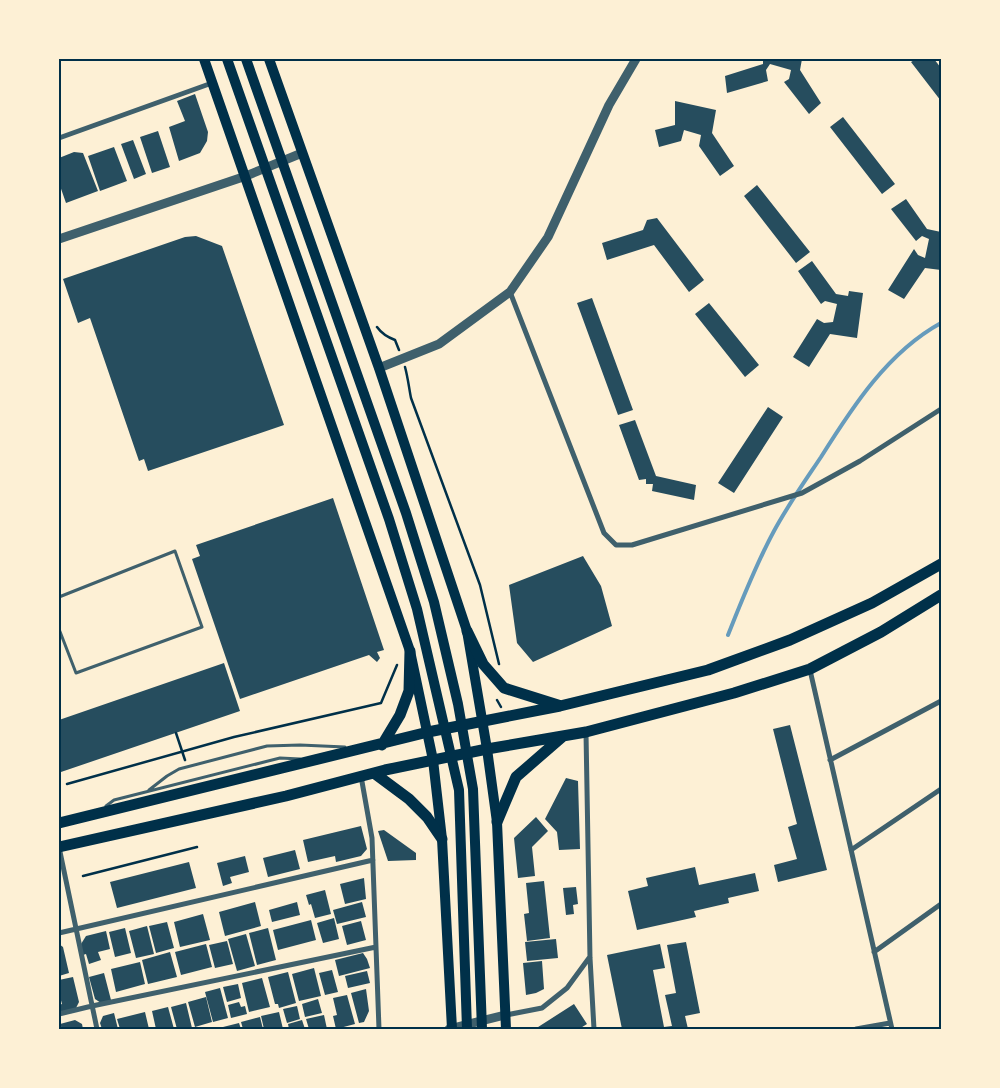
<svg xmlns="http://www.w3.org/2000/svg" width="1000" height="1088" font-family="'Roboto Condensed',sans-serif">
<style>
.lines{fill:none;stroke-linecap:round;stroke-linejoin:round}
.stream{stroke:#669bbc;stroke-width:4}
.building{fill:#264d5e}
.path{stroke:#003049;stroke-width:2.5}
.service{stroke:#3f606c;stroke-width:3}
.minor{stroke:#3f606c;stroke-width:5}
.tertiary{stroke:#3f606c;stroke-width:9}
.secondary{stroke:#003049;stroke-width:10}
.primary{stroke:#003049;stroke-width:11}
.neatline{fill:none;stroke:#003049;stroke-width:2}
</style>
<rect width="100%" height="100%" fill="#fdf0d5"/>
<g class="lines">
<path class="stream" d="M728,635C742,600 756,564 774,531C788,505 805,481 821,457C853,406 888,352 941,323"/>
</g>
<path class="building" d="M763,59H802L800,70L821,103L809,114L784,82L789,79L791,70L770,64L766,70L768,81L727,93L725,76L763,64Z
M916,59H934L941,68V101L911,62Z
M195,94L208,132L207,141L200,153L179,161L169,127L185,121L177,101Z
M675,101L716,110L712,133L734,166L720,176L699,146L701,135L684,130L681,141L659,147L655,130L675,125Z
M843,117L895,184L882,194L830,127Z
M158,131L170,167L152,173L140,137Z
M133,140L146,174L134,179L121,144Z
M114,147L127,181L100,191L88,156Z
M74,152L83,153L98,191L66,203L59,183V158Z
M757,185L810,252L796,263L744,196Z
M906,199L927,229L941,232V270L925,268L904,299L888,290L914,249L918,255L925,258L929,239L922,236L916,241L891,209Z
M657,218L704,280L689,292L654,245L607,260L602,243L643,230L647,220Z
M196,236L222,246L284,425L148,471L144,459L139,461L90,318L78,323L63,279L185,237Z
M812,261L836,294L848,296L849,291L863,293L857,338L830,334L809,367L793,357L817,319L824,323L833,322L837,304L825,301L821,304L798,271Z
M592,298L633,410L618,415L577,303Z
M709,303L759,365L745,377L695,314Z
M768,407L783,417L734,493L718,483Z
M635,420L656,476L696,485L694,500L652,491L653,484H646V479L639,480L619,425Z
M333,498L384,650L377,652L380,658L377,662L369,655L240,699L192,559L200,556L196,545Z
M583,556L601,586L612,626L533,662L517,643L509,585Z
M224,663L240,711L61,772L59,764V720Z
M790,725L827,870L778,882L774,865L797,859L788,827L797,824L773,729Z
M566,778L578,781L580,849L559,850L557,832L545,819Z
M536,817L548,831L532,847L535,876L518,878L514,838Z
M361,826L367,849L361,856L336,862L335,856L308,862L303,840Z
M384,830L416,853V860L388,861L378,831Z
M295,850L300,869L268,877L263,858Z
M245,856L249,872L230,877L232,883L223,886L217,863Z
M189,862L196,888L117,908L110,882Z
M695,867L699,885L755,873L759,891L728,898L729,903L694,911L696,917L637,930L628,891L648,886L646,878Z
M364,878L366,899L345,904L340,884Z
M544,881L550,938L527,941L524,914L529,913L526,883Z
M576,887L578,904L573,905L574,914L566,915L563,888Z
M325,890L331,914L315,918L311,904L309,905L306,895Z
M255,902L261,926L225,936L219,912Z
M297,902L300,915L272,922L269,910Z
M362,902L366,917L337,924L333,910Z
M203,914L210,940L180,947L174,922Z
M334,918L339,939L323,943L317,923Z
M311,920L316,940L278,950L273,930Z
M361,921L366,940L347,945L342,926Z
M167,922L174,948L156,953L149,926Z
M147,926L154,954L136,958L129,931Z
M125,928L131,953L115,957L109,932Z
M268,928L276,960L257,965L249,933Z
M106,931L110,949L98,952L101,960L89,964L86,954L83,955L81,944L86,936Z
M246,934L255,966L237,971L228,939Z
M556,939L558,958L527,961L525,942Z
M227,941L233,964L215,968L209,945Z
M686,942L700,1013L685,1016L688,1029H622L607,955L660,944L665,968L653,970L664,1027L672,1026L665,995L676,993L667,945Z
M59,944L63,947L69,973L59,976Z
M206,944L212,967L181,975L175,952Z
M170,952L177,977L148,984L142,960Z
M363,953L367,959L370,968L339,976L335,960Z
M542,961L544,989L536,993L526,995L523,963Z
M140,962L145,984L116,992L111,969Z
M314,968L321,996L299,1001L292,974Z
M332,970L338,992L325,995L319,973Z
M367,971L370,983L348,988L345,976Z
M288,972L296,1003L279,1008L278,1004H275L268,977Z
M104,973L111,1000L101,1003L95,999L89,977Z
M73,977L79,1002L75,1010L59,1014V1005L62,1004L59,993V980Z
M262,978L270,1007L249,1012L242,983Z
M238,984L241,998L227,1002L223,987Z
M220,988L228,1018L213,1022L205,992Z
M366,989L369,1011L364,1022L359,1023L351,993Z
M347,995L355,1024L336,1029L333,1016L337,1015L333,998Z
M206,997L212,1022L195,1027L188,1002Z
M318,999L322,1013L305,1017L302,1004Z
M239,1002L241,1007L245,1006L247,1014L231,1018L228,1005Z
M186,1003L192,1028L177,1029L171,1007Z
M574,1004L587,1024L579,1029H535Z
M297,1006L300,1019L287,1023L283,1009Z
M168,1007L174,1029H156L152,1011Z
M145,1012L149,1029H120L117,1019Z
M279,1012L283,1029H264L261,1016Z
M114,1013L118,1029H102L100,1023L103,1016Z
M324,1015L327,1029H309L306,1019Z
M260,1017L263,1029H243L241,1022Z
M75,1020L82,1024L83,1029H62L60,1024Z
M302,1020L305,1029H289L288,1024Z
M239,1023L241,1029H215Z"/>
<g class="lines">
<path class="path" d="M377,327C382,334 387,337 395,340L399,350
M405,367C408,378 409,388 411,398L480,585L499,664
M497,700L501,707
M176,733L185,760
M67,784L234,737L381,703L397,665
M83,876L197,847"/>
<path class="service" d="M59,597L175,551L202,627L76,673L59,629
M149,790L167,776L179,769L267,746L300,745L345,747
M106,806L114,800L280,758L300,759"/>
<path class="minor" d="M59,138L212,83
M510,292L604,533L616,545H632L802,493L860,461L941,409
M810,670L892,1029
M586,733L590,958L594,1029
M830,760L941,701
M361,776L372,838L379,1029
M59,847L97,1029
M851,850L941,789
M59,933L373,860
M874,952L941,904
M59,1014L92,1006L376,947
M506,1015L542,1008L567,988L589,958
M856,1029L890,1023"/>
<path class="tertiary" d="M59,239L246,176L302,153
M379,368L439,344L510,292L548,237L609,105L636,59
M449,1029L505,1015"/>
<path class="secondary" d="M204,59L410,651L433,760L442,839L452,1029
M227,59L389,519L417,609L459,790L467,1029
M246,59L406,513L434,602L458,704L473,789L482,1029
M269,59L379,368L467,631L487,749L497,822L506,1029"/>
<path class="primary" d="M467,631L483,664L504,688L558,705
M382,745L400,715L409,691L410,651
M374,773L409,799L427,817L442,839
M497,822L516,777L562,737
M59,823L428,732L560,706L708,670L790,640L872,603L941,564
M59,847L286,796L385,770L487,749L586,732L734,693L810,669L881,632L941,595"/>
</g>
<rect width="1000" height="1088" fill="none" stroke="#fdf0d5" stroke-width="120"/>
<rect x="60" y="60" width="880" height="968" class="neatline"/>
</svg>
